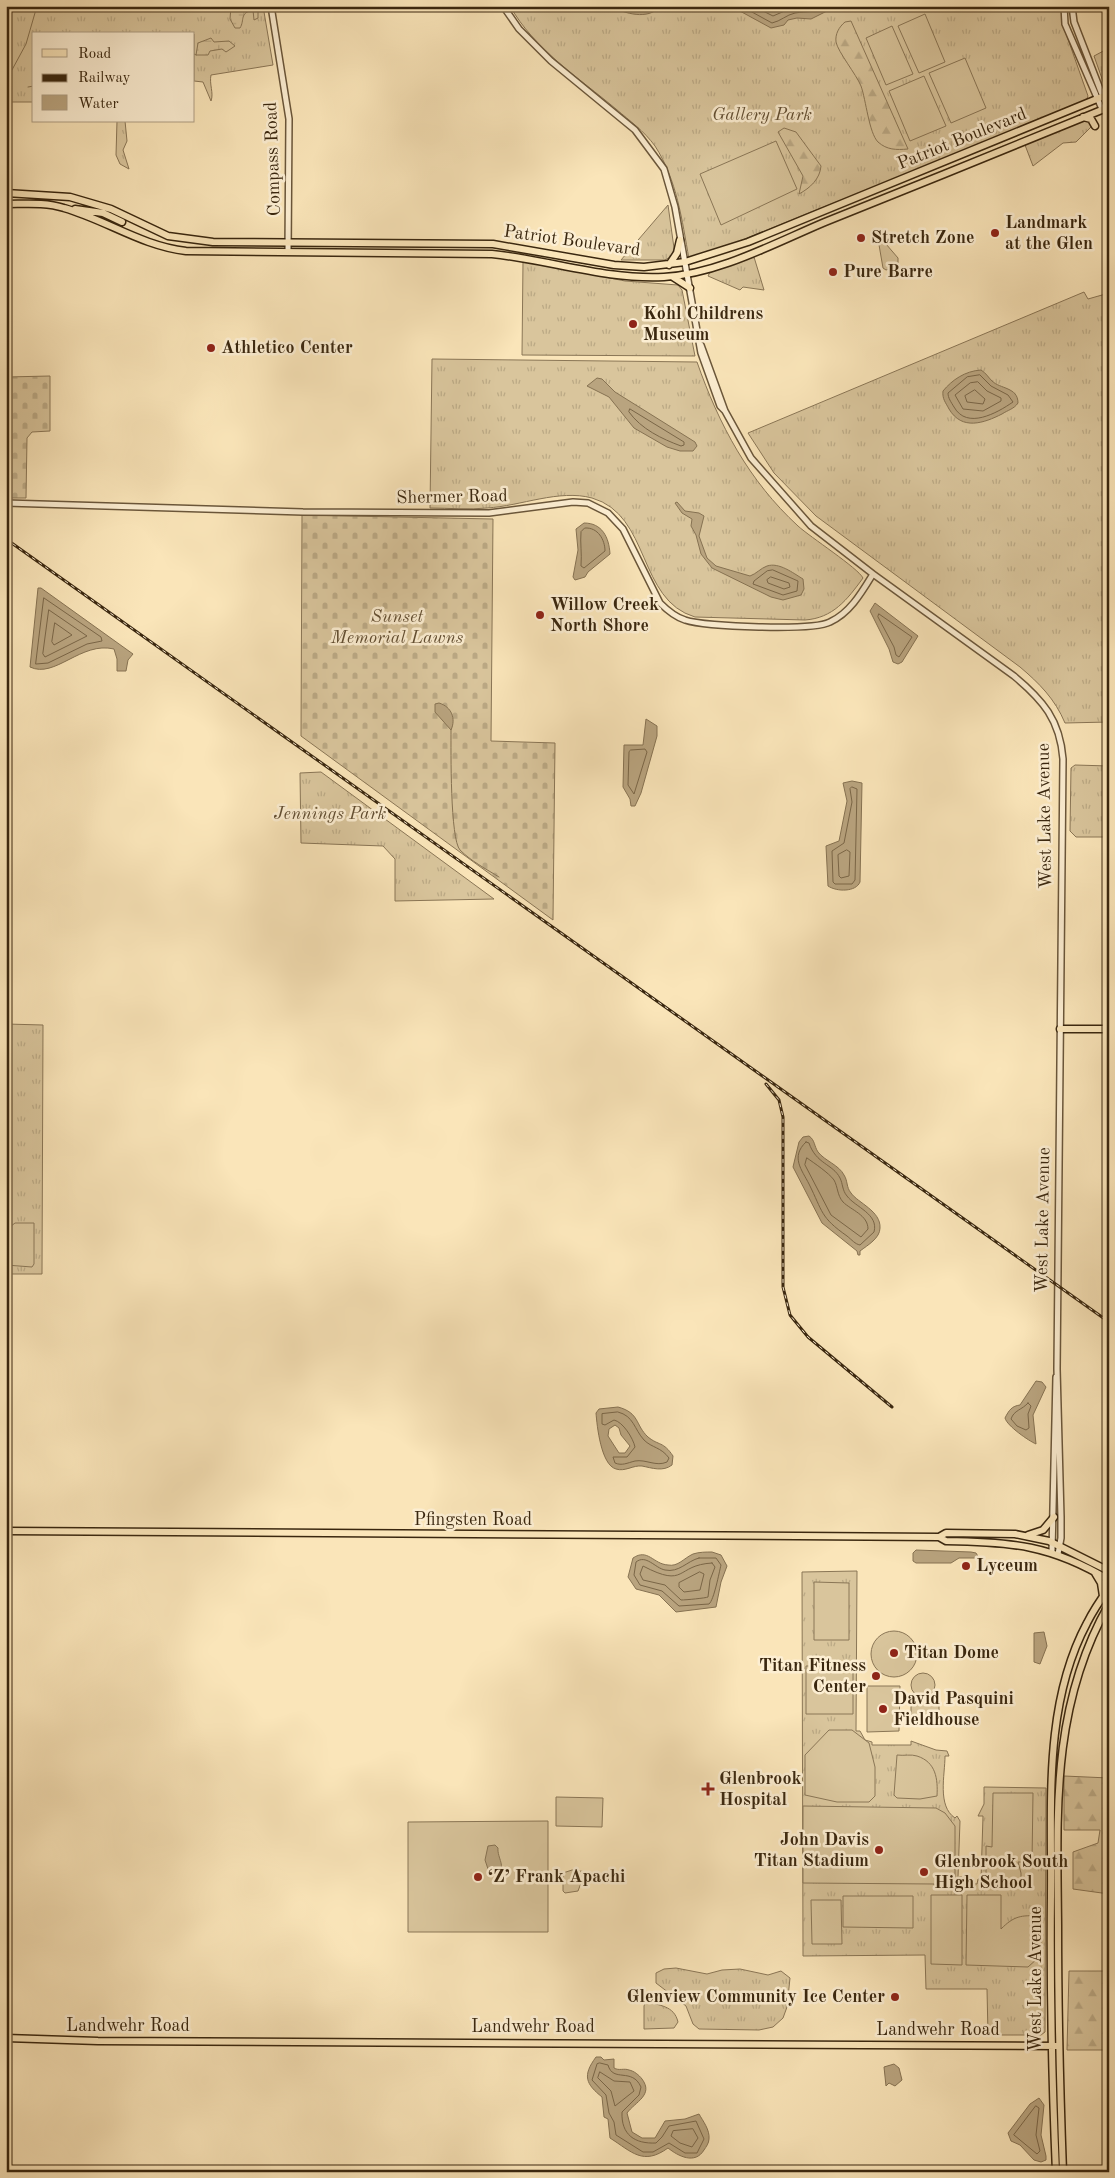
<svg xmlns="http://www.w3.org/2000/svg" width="1115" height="2178" font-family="'Old Standard TT',serif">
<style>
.grass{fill:url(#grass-tufts);stroke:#8a7656}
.forest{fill:url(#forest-firs);stroke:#8a7656}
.wetland{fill:url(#wetland-marsh);stroke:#8a7656}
.cemetery{fill:url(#cemetery-stones);stroke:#8a7656}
.garden{fill:#d9c59c;stroke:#8a7656}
.water{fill:#b9a47f;stroke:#867252;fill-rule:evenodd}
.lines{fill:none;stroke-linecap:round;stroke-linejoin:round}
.shore{stroke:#7a6647;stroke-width:1}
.stream{stroke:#867252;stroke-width:1}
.minor-casing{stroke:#6a563a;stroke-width:8}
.major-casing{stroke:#3a270f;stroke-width:9}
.minor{stroke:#fceed2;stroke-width:5}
.major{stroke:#fae5b9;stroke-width:6}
.rail-casing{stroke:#3a270f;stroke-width:3}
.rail{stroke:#fceed2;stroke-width:1;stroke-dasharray:4;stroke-linecap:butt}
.poi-dot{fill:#8f2418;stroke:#fceed2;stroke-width:2}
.labels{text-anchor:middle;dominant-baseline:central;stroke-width:5;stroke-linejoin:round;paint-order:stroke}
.park-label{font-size:18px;font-style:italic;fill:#624e32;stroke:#fceed2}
.street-label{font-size:18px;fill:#3a270f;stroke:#fceed2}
.poi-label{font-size:18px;font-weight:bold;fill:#3a270f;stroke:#fceed2;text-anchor:start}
</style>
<defs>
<pattern id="grass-tufts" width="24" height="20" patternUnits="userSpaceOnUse" patternTransform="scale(1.25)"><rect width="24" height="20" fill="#d9c59c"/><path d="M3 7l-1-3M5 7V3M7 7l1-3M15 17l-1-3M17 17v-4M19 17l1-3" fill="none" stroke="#bba985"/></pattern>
<pattern id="forest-firs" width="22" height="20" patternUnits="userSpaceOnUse" patternTransform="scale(1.25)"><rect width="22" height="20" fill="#d9c59c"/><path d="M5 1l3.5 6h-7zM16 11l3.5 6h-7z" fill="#bba985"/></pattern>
<pattern id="wetland-marsh" width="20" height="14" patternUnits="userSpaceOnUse" patternTransform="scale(1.25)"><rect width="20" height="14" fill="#d9c59c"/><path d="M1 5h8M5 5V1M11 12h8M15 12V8" fill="none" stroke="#bba985"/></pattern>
<pattern id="cemetery-stones" width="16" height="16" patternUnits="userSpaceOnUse" patternTransform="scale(1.25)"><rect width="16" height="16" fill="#d9c59c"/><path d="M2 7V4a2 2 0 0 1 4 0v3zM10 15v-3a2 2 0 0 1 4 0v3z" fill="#bba985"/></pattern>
</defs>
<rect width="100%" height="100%" fill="#fae5b9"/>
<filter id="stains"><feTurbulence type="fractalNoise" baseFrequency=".004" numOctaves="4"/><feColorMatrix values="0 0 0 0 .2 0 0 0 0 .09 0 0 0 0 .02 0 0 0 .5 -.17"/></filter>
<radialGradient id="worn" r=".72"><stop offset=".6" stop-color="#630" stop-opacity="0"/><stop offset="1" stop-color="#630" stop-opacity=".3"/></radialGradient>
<path class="grass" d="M6,6H263L273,65L211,75C209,84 214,93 211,101L203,82L194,81V34H34V102H6Z
M510,6H1063V25L1088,96L1086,101C962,152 837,201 713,252L689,259C682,220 677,180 655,146C644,131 630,121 616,109C579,78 534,49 510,6Z
M1109,48V89L1106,90L1094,56Z
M1090,118L1092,126L1076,142L1063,143L1033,166L1025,145Z
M117,121H125L127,141L123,150L129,169L120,164L116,155Z
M668,205L674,248L672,256L665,260H621Z
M880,237L898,258V266L886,270L883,268L878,239Z
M754,257L764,290L743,287L740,290L708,276L710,272Z
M523,261L625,281L678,285L682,290L695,356L522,355Z
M1084,292L1088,299L1109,293V722L1065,723C1055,699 1039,683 1020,667L816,516L774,473L748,433Z
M432,359L697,362C719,425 749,481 798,526C810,537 858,568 863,578C847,600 833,618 805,620L695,617C637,600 651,515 592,498C559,489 521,506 487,508C469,510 449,508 430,508Z
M1075,765L1109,766V837H1076L1070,831L1071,768Z
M321,772L494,899L395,901V859L383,846L301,843L300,773Z
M6,1024L43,1025L42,1274H6Z
M857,1571L856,1731H860L865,1740L872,1742V1745H911V1741L936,1750L947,1751L949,1756H945C945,1775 937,1806 955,1818L957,1816L960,1821L958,1877H962V1883L977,1884L978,1879H981L983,1816H978L984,1804V1787L1046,1788L1045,2032L1041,2035H988L987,1989H926L925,1955L803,1956L802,1572Z
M572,1870L587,1872L584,1882L581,1883L578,1891L565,1893L563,1891V1873Z
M676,1968L707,1974L722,1970L740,1969L768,1975L781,1971L790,1978L787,2007L783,2018L773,2027L759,2030L699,2029L693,2024L686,2006L656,1983V1973L664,1969Z
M646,2001C659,2006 674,2005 678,2022L674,2028L644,2029V2006Z"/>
<path class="forest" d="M851,21L908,149C896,150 887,150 878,142C869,133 866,100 861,86C856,74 838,52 836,42C835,34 839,27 845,22Z
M784,128L796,132L821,166C820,179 810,188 799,194L803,176L778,132Z
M1064,1776L1109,1778V1894L1073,1889V1852L1098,1843L1100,1830H1064Z
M1069,1971H1109V2050H1067Z"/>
<path class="wetland" d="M231,6H258V18L254,20L253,10C239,13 245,20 240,28H235L230,19Z
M211,38L214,42L229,41L235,46L226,52L222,49L210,51L208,55H196L198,43Z"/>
<path class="cemetery" d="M50,376V431L32,432L27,438L26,498H6V377Z
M302,515L493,519L491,741L555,743L553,920L301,736Z"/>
<path class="garden" d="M925,14L945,62L919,73L898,26Z
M892,26L913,74L886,85L866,38Z
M965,58L986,108L951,123L929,73Z
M924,76L946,126L910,141L889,91Z
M776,141L797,189L721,225L700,174Z
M15,1223H34V1264L32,1267L6,1265V1230Z
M814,1582L849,1583V1640H814Z
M871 1654a23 23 0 1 1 46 0a23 23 0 1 1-46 0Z
M806,1666H853V1714H806Z
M911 1685a12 12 0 1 1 24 0a12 12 0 1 1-24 0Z
M867,1686H900L899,1731L867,1732Z
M911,1699H939V1722H911Z
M829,1730H852L869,1743L875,1767V1796L869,1802H837L805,1795V1755Z
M897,1755C904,1756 911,1754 917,1756C936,1762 938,1779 937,1796L920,1799L897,1798L894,1795Z
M993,1793H1033L1032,1862H1018L1021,1873V1887L990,1886L986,1881V1846L992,1847Z
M556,1797L603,1798L602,1827L556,1826Z
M803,1806L936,1808L945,1813L955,1826V1884H946L945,1889H935L934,1884L803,1883Z
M548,1821V1932H408V1822Z
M931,1895H962V1965L931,1964Z
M967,1895H1001V1929C1014,1916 1021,1915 1039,1916L1038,1958L1028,1967L966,1965Z
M843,1896H913V1928L843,1927Z
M811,1900H841L842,1944H812Z"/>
<path class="water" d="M611,6H837L811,19L797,18L788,20L784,25L771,28L738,10L710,6C697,18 675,7 659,7C649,20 624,14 611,6Z
M981,370C986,373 988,377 992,381C1000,389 1018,387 1018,403C1014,409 1008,410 1002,414C984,423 962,431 949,409C946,403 942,399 943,391C952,380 965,371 981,370Z
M597,378L602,379L615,392L695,442L697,446L693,451H680L667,447L634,428L609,397L587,386Z
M677,502L685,511L699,513L704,516L699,536L707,558L716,566L750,576C756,574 761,568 767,566C779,562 793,573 803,579L804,589L801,595L783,600L771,597L712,568L701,554L696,535L691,526L692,519L682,513L675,503Z
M584,523C602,523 609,537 610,554L588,572L585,577L575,580L573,577L578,550L576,529Z
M38,588H41L133,654L128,660L126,671H117V659L114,649C81,641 55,679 30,667Z
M875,603L918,636L902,662L898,664L893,662L889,649L870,611Z
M439,703C452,707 456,719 451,730L435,712V704Z
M646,719L657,726V736L641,793L635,806H631L630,799L623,787L624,745H643Z
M852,781L862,783L860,882C856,892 837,892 828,886L826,846L839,841L847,801L843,783Z
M809,1136C815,1140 814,1146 818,1152C825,1161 839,1165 844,1175C848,1181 846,1187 851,1193C858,1203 881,1211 880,1228C880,1238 868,1245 860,1251V1255H858L857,1251L822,1223L793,1167L799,1142L803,1137Z
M1036,1381L1042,1382L1046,1387L1033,1415L1036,1444C1029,1441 1007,1426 1005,1418C1009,1410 1012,1406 1020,1405Z
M618,1407C640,1413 635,1425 648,1437C659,1446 663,1441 673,1456L672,1465C663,1472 652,1468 642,1466C633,1465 625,1472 616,1469C601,1465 597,1426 596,1413L599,1409ZM615,1425L619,1428L621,1435L630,1446L625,1453H619L608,1436L609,1429Z
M916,1550L971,1552L976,1553L979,1558H959L951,1563H916L913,1561V1553Z
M712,1552L721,1555L727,1566L721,1582L716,1607L676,1612L659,1595L636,1589L628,1577L633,1558C648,1548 653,1564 668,1565C678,1567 684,1558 693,1554C699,1552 706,1552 712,1552Z
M1044,1632L1047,1646L1040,1664L1034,1662V1633Z
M495,1845L498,1848C497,1858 507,1867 497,1875L489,1872L485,1860L488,1846Z
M596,2057H601L604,2060L614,2059V2068C619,2071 624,2068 629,2070C634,2071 639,2075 642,2079C654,2095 635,2102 627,2113L632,2132L642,2138H655L665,2121L685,2119L699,2114C703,2121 710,2130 709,2139C709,2143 706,2147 704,2150C695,2165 678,2156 668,2148C643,2166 632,2152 610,2138L608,2119L604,2117L602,2097C586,2084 582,2076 596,2057Z
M894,2064L899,2068L902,2080L895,2086L889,2083L886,2086L884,2067Z
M1039,2098L1044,2105L1041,2135L1046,2156V2160L1041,2162L1034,2160L1020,2145L1011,2141L1008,2133L1030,2104Z"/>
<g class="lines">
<path class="shore" d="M741,6L772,23C781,21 786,15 795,13C807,11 815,13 827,6
M753,6L773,16L794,7L812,6
M980,375L991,386L1008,395L1013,402C997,413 967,430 954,407C951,402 948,398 948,393L967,377Z
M978,382L987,391L1001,398V401L983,411L963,409L955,395L970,383Z
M975,390L985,399L983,404L967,402L965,396Z
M630,409L684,442V445L681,446C662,439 641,429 629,412Z
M585,528C598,527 605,540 605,551L584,568L581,566C582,553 580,543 581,532Z
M773,570L798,581L797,591L783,595L753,584L754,581L767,571Z
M771,577L789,583L790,587L784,589L768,583L767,580Z
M44,598L101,637L102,641L87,644L48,663L36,664Z
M49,610L87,636L45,657L43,654Z
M879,614L912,637L899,657L896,655L894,647L878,617Z
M55,623L72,635L54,645L52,642Z
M631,750L645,749L647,752L634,794L628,785L629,752Z
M852,787L857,789L855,880L852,884H835L833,882L832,851L844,843L852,802L850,789Z
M847,850L850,852L849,876L841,878L839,876L838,855Z
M806,1142L809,1143C816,1164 833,1164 840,1178C843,1184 842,1190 847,1196C855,1207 879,1214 874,1232L860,1245C855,1244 852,1240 847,1236C820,1217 823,1212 809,1184C802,1170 790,1157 806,1142Z
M807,1158C814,1163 829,1173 834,1180C838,1187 837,1195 843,1202C851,1210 868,1215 868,1229L861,1237L831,1215L805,1165Z
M1028,1403L1031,1406L1028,1414L1029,1428L1026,1430L1017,1426L1011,1419C1014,1410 1022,1410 1028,1403Z
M618,1412C634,1416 634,1429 644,1440C652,1448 661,1447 669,1458L667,1462C656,1467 646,1459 635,1461C627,1463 622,1466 615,1463L613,1457H627L635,1447C633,1438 623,1422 614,1420L605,1425L602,1424V1414Z
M699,1558H716L721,1565C719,1573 714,1600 709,1604L679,1606L662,1591L640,1585L634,1575L636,1562C646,1554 655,1568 665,1570C679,1573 687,1561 699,1558Z
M712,1563L715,1567L710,1580L708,1597C706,1598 686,1600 681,1600L665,1585L643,1580L640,1574L643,1566C687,1589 675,1565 712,1563Z
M700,1572L704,1574L700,1590L684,1592L679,1587V1583Z
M600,2063L608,2065C613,2083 632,2067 641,2087L639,2095L622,2112C621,2135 635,2144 656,2143L662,2137L669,2126L696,2121L704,2139L697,2153H685L669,2143L653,2152H643L616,2135L614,2122L609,2113L606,2095L592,2080L597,2064Z
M600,2072L614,2081L630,2082L634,2091L615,2106L611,2091L598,2078Z
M1036,2106L1039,2108L1036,2135L1040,2151L1037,2154L1014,2135Z
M693,2129L698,2138L692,2147L680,2143L671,2136L673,2131Z"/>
<path class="stream" d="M194,54L196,55
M6,81L26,44L37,6
M28,87L34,86
M451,730C451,750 450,839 460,850C471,861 486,869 499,877"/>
<g class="minor-casing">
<path id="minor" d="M271,6L289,119L288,252
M503,6L519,29L551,61L635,130L664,169L675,207L701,353L720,406L725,411L751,458L811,526L873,574L1014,676C1043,700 1060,720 1063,759L1057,1369L1061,1517V1538L1058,1554
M1064,6L1065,24L1102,109
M1072,6L1074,22L1107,107
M701,345L725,411
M6,503L303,512L489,513L573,502L588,503L608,513L623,529L660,603C668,611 675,617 685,620C706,627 813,631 830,622C850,613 862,592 873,574
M1052,1552L1056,1377"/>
</g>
<g class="major-casing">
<path id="major" d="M1083,117L1091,119L1095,126
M6,193L70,197L111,209L168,236L213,242L493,244L614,265L644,267L685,262L748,242L1109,94
M6,204C25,204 45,202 64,208C106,220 142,246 186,251L492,254C550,260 606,280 664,277C718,274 775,243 825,222C920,184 1014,146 1109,107
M75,209L103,213L122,222
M669,265L677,253L680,240
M673,277L690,288
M1060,1029H1109
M6,1531L939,1537L946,1541C1012,1542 1051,1545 1109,1580
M1028,1535L1043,1530L1054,1517
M939,1537L946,1533L1015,1534L1049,1541L1109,1571
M1095,1573L1101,1583L1103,1596
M6,2038L98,2041L1059,2046
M1056,2172C1052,2079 1050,1987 1051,1895C1052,1805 1043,1705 1087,1623C1093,1611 1101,1599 1109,1588
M1063,2172C1060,2090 1058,2007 1058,1925C1057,1812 1051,1705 1109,1604"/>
</g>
<use href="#minor" class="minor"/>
<use href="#major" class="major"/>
<g class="rail-casing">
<path id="rail" d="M6,539L1109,1322
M766,1084L779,1100L783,1117V1287L790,1315L808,1337L892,1407"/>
</g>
<use href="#rail" class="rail"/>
</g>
<g class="poi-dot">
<circle cx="995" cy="233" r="5"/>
<circle cx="861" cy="238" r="5"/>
<circle cx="833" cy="272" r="5"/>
<circle cx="633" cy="324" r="5"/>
<circle cx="211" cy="348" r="5"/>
<circle cx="540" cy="615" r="5"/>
<circle cx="966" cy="1566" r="5"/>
<circle cx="894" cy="1653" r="5"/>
<circle cx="876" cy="1676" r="5"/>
<circle cx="883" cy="1709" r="5"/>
<path d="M705.5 1781.5h5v5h5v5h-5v5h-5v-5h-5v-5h5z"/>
<circle cx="879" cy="1850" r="5"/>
<circle cx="924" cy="1872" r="5"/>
<circle cx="478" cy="1877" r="5"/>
<circle cx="895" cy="1997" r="5"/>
</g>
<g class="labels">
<g class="park-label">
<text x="762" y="115">Gallery Park</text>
<text x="397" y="617">Sunset<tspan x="397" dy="21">Memorial Lawns</tspan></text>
<text x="330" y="814">Jennings Park</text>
</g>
<g class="street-label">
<text transform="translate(962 139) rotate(-22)">Patriot Boulevard</text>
<text transform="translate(273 159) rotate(-92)">Compass Road</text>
<text transform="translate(572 241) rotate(8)">Patriot Boulevard</text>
<text transform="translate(452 497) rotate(-1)">Shermer Road</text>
<text transform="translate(1045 816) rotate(-91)">West Lake Avenue</text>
<text transform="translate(1043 1220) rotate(-89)">West Lake Avenue</text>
<text x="473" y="1520">Pfingsten Road</text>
<text transform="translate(1036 1979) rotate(-90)">West Lake Avenue</text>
<text x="128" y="2026">Landwehr Road</text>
<text x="533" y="2027">Landwehr Road</text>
<text x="938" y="2030">Landwehr Road</text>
</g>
<g class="poi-label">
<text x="1005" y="223">Landmark<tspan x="1005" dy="21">at the Glen</tspan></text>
<text x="871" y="238">Stretch Zone</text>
<text x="843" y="272">Pure Barre</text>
<text x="643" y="314">Kohl Childrens<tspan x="643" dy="21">Museum</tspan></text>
<text x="221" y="348">Athletico Center</text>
<text x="550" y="605">Willow Creek<tspan x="550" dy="21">North Shore</tspan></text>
<text x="976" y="1566">Lyceum</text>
<text x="904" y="1653">Titan Dome</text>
<text x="866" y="1666" text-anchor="end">Titan Fitness<tspan x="866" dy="21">Center</tspan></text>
<text x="893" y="1699">David Pasquini<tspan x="893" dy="21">Fieldhouse</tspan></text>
<text x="719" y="1779">Glenbrook<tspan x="719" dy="21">Hospital</tspan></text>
<text x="869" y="1840" text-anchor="end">John Davis<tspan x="869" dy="21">Titan Stadium</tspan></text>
<text x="934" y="1862">Glenbrook South<tspan x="934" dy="21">High School</tspan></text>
<text x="488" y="1877">‘Z’ Frank Apachi</text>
<text x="885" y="1997" text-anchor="end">Glenview Community Ice Center</text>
</g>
</g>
<rect width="1115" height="2178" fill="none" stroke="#fae5b9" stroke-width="25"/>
<rect x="8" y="8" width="1100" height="2163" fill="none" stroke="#3a270f" stroke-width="2.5"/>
<rect x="12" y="12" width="1090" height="2153" fill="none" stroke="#3a270f"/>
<rect x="32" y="32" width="162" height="90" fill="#fceed2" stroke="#ae9e84"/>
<rect x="42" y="49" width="25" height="8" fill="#fae5b9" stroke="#ae9e84"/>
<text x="78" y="58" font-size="15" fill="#3a270f">Road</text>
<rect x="42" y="74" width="25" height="8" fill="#3a270f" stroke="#ae9e84"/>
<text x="78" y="82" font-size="15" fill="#3a270f">Railway</text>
<rect x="42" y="95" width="25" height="15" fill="#b9a47f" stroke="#ae9e84"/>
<text x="78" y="108" font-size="15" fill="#3a270f">Water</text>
<rect width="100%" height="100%" filter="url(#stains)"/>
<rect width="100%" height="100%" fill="url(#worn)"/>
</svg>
